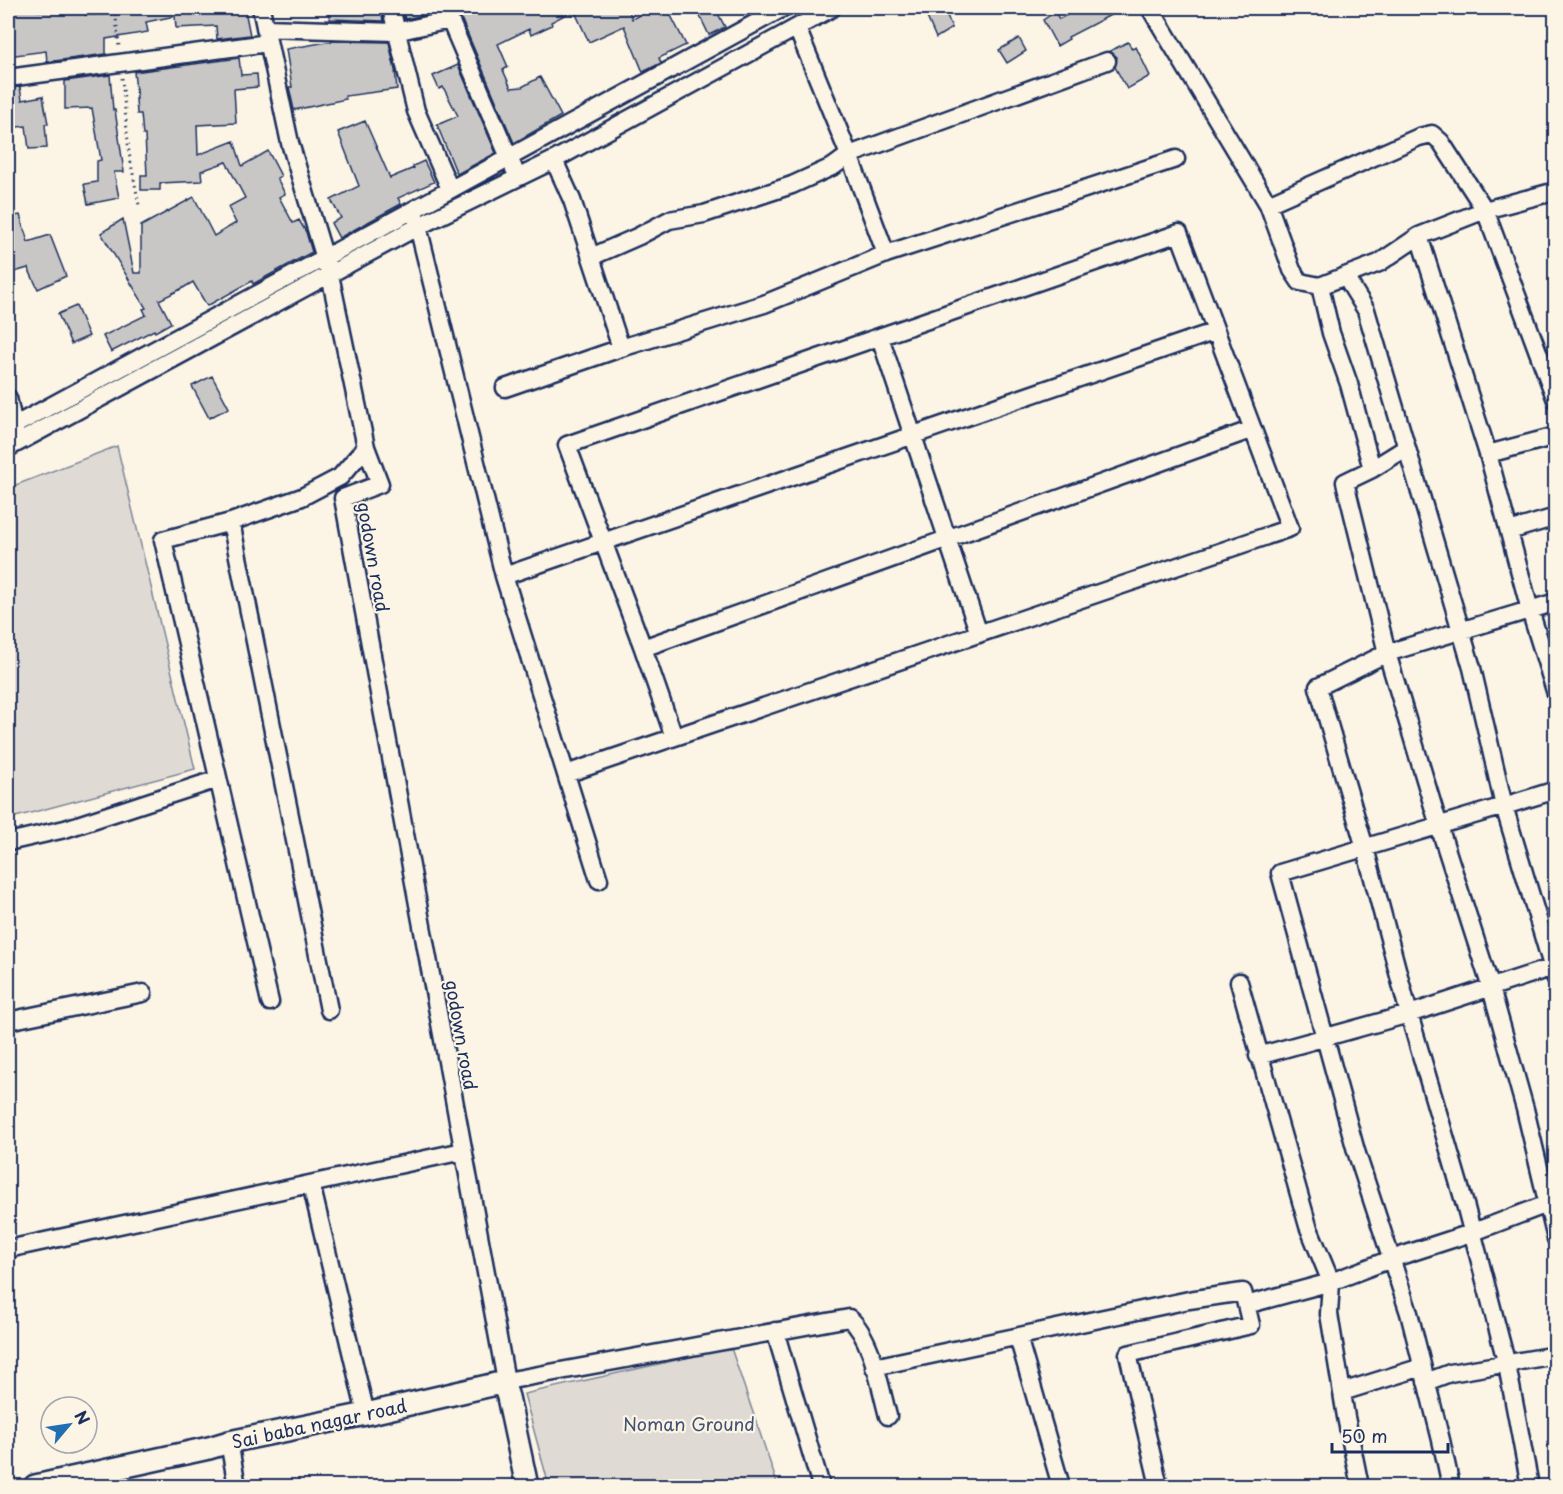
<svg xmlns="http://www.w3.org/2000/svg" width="1563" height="1494" font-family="'Playpen Sans',sans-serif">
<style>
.green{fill:#dfdbd4;stroke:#7d8599;stroke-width:1.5}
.building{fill:#c8c7c6;stroke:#1b2f5e;stroke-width:1.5}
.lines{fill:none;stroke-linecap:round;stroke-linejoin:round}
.minor-casing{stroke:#1b2f5e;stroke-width:21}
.major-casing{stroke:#1b2f5e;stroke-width:26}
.path{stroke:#1b2f5e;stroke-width:3;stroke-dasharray:1.5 4.5;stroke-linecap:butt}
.minor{stroke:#fcf5e5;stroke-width:16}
.major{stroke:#fcf5e5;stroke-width:21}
.labels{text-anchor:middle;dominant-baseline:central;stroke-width:4.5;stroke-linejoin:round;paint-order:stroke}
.street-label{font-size:18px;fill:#1b2f5e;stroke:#fcf5e5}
.park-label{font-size:18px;fill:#425176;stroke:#fcf5e5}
</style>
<rect width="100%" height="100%" fill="#fcf5e5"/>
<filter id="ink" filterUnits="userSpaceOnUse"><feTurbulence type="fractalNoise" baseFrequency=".0167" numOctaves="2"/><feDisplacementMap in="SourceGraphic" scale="12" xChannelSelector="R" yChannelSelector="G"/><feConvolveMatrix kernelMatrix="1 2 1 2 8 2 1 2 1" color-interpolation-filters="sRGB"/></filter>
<g filter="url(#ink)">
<path class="green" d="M117,446L195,769L8,819V488Z
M731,1348L778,1486H549L524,1394Z"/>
<path class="building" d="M11,8L42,11V8H84L85,15L125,14L124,8H220L221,13L245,10L250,35L217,39L216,26L176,28L175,16L146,22L148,32L106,39V54L47,62L46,51L8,56Z
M328,8H381L383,21L330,19Z
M402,8H443L433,13L405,19Z
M454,8H628L632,19L654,8H667L686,45L659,58L661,63L643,72L624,26L589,42L574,10L551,22L552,25L531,35L529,29L498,44L508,67L503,70L511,88L522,87L540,77L561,116L514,143L460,16Z
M696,8H715L725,27L709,35Z
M923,8H944L952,28L936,38Z
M1081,8H1124L1068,37L1069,39L1057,46L1043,20L1055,12L1059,19Z
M1019,38L1026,51L1007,63L999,50Z
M333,41L389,42L395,70L397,89L345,96L346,99L294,110L289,87H292L286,49Z
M1128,42L1132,49L1136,47L1150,76L1127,89L1115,67L1117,57L1110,51Z
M239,58L241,75L257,74L258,87L234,89L236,123L197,125L198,155L234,141L242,166L268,151L281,176L277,178L285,194L279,197L293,223L299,220L306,232L312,252L253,284L252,281L207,306L193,282L183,288L159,300L171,323L155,332L154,330L111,352L103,336L146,315L143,309L146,308L101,233L123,219L134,273H141V226L194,197L214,236L236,223L228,207L245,198L226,162L201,171L202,181L160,183V190H141V175H147L145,135H143L141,114H137L136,99H137L134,72Z
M458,65L496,153L457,174L437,125L458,116L443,87L439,89L433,76Z
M110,75L113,110H115L124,172H114L119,198L88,204L84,184L97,182V161L101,160L92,108L65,109V81Z
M20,87L22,100L43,96L48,124H45L47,148L29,149L26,126L8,128V88Z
M365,121L390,178L414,168L413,166L424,161L434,182L398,198L401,204L339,238L331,223L341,218L331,200L359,186L338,132Z
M20,215L28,242L50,235L66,276L38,289L28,268L8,274V249L15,247L8,217Z
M76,306L89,336L71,344L58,314Z
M212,376L229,408L209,418L192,386Z"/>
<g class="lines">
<g class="minor-casing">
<path id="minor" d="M261,8L290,143L330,275L366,447L380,484L343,498L506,1381L849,1318C872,1337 880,1387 888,1416
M391,8L416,111L450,189
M1150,8L1268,204L1292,270L1300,282L1320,286L1331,333L1349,384L1372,469L1345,482L1387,653L1318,687L1365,848L1409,1014L1466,1208L1507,1365L1530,1486
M265,28L395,32L450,20L514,169
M797,28L849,155L886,254L1176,159
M8,78L268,43
M554,160L572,200L621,348L764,304L886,254
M1556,191L1485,210L1419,236L1488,454L1530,610L1556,694
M1268,204L1419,137L1432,134L1441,142L1485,210L1556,400
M416,218L504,576L599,880
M591,257L639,236L669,220L704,214L792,185L834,166L849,155L1107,61
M1345,276L1379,263L1419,236
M1320,286L1345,276L1366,310L1472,668L1504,806L1556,790
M880,337L979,634
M505,388L621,348
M8,398L16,436
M8,429C266,289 526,150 783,8
M8,448L419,226L554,160L832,8
M1488,454L1556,436
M1372,469L1406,448
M231,522L329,1010
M1509,531L1556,517
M504,576L1216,331
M1556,602L1387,653L1439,826L1491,988L1525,1109L1556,1239
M643,648L674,737
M566,774L1290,528L1179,233L567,445L643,648L1253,429
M8,842L65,829L218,779
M1239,982L1308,1226L1331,1282L1329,1314L1346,1417L1360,1486
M270,1002L163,540L231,522L302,497L340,477L366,447
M8,1021L143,993
M1258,1056L1409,1014L1556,966
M311,1184L366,1414
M8,1249L463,1151
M1246,1305L1331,1282L1391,1259L1471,1233L1555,1201
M775,1331L821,1486
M1018,1337L1061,1486
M874,1367L1189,1300L1243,1292L1251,1325L1128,1354L1159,1486
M1426,1382L1450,1373L1556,1355
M1342,1392L1422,1367
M229,1442L237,1486
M1451,1486L1441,1440L1409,1313L1356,1151L1280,873L1504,806L1556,979"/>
</g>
<g class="major-casing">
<path id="major" d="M35,1486L209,1448L229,1442L366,1414L496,1384L505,1388L508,1397L527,1486"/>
</g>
<path class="path" d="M115,8L119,47
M122,78L129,153L139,205"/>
<use href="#minor" class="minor"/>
<use href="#major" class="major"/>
</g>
</g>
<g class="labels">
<g class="street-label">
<text transform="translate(374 557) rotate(80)">godown road</text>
<text transform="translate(462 1035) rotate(80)">godown road</text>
<text transform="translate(319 1423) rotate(-12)">Sai baba nagar road</text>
</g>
<g class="park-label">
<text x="689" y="1423">Noman Ground</text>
</g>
</g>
<rect width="1563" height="1494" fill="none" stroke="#fcf5e5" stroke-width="30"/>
<rect x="15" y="15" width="1533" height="1464" fill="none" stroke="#1b2f5e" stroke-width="2" filter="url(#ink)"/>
<g transform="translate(69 1425) rotate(61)"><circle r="28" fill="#fcf5e5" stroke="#a2a6af" stroke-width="1.5"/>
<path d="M0-4.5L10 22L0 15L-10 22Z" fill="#1f6fb2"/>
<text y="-9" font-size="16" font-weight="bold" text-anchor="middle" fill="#1b2f5e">N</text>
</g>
<path d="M1332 1443v9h116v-9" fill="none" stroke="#1b2f5e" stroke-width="3"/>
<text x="1341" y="1443" font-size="18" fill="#1b2f5e" stroke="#fcf5e5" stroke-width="4.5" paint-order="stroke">50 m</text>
</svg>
